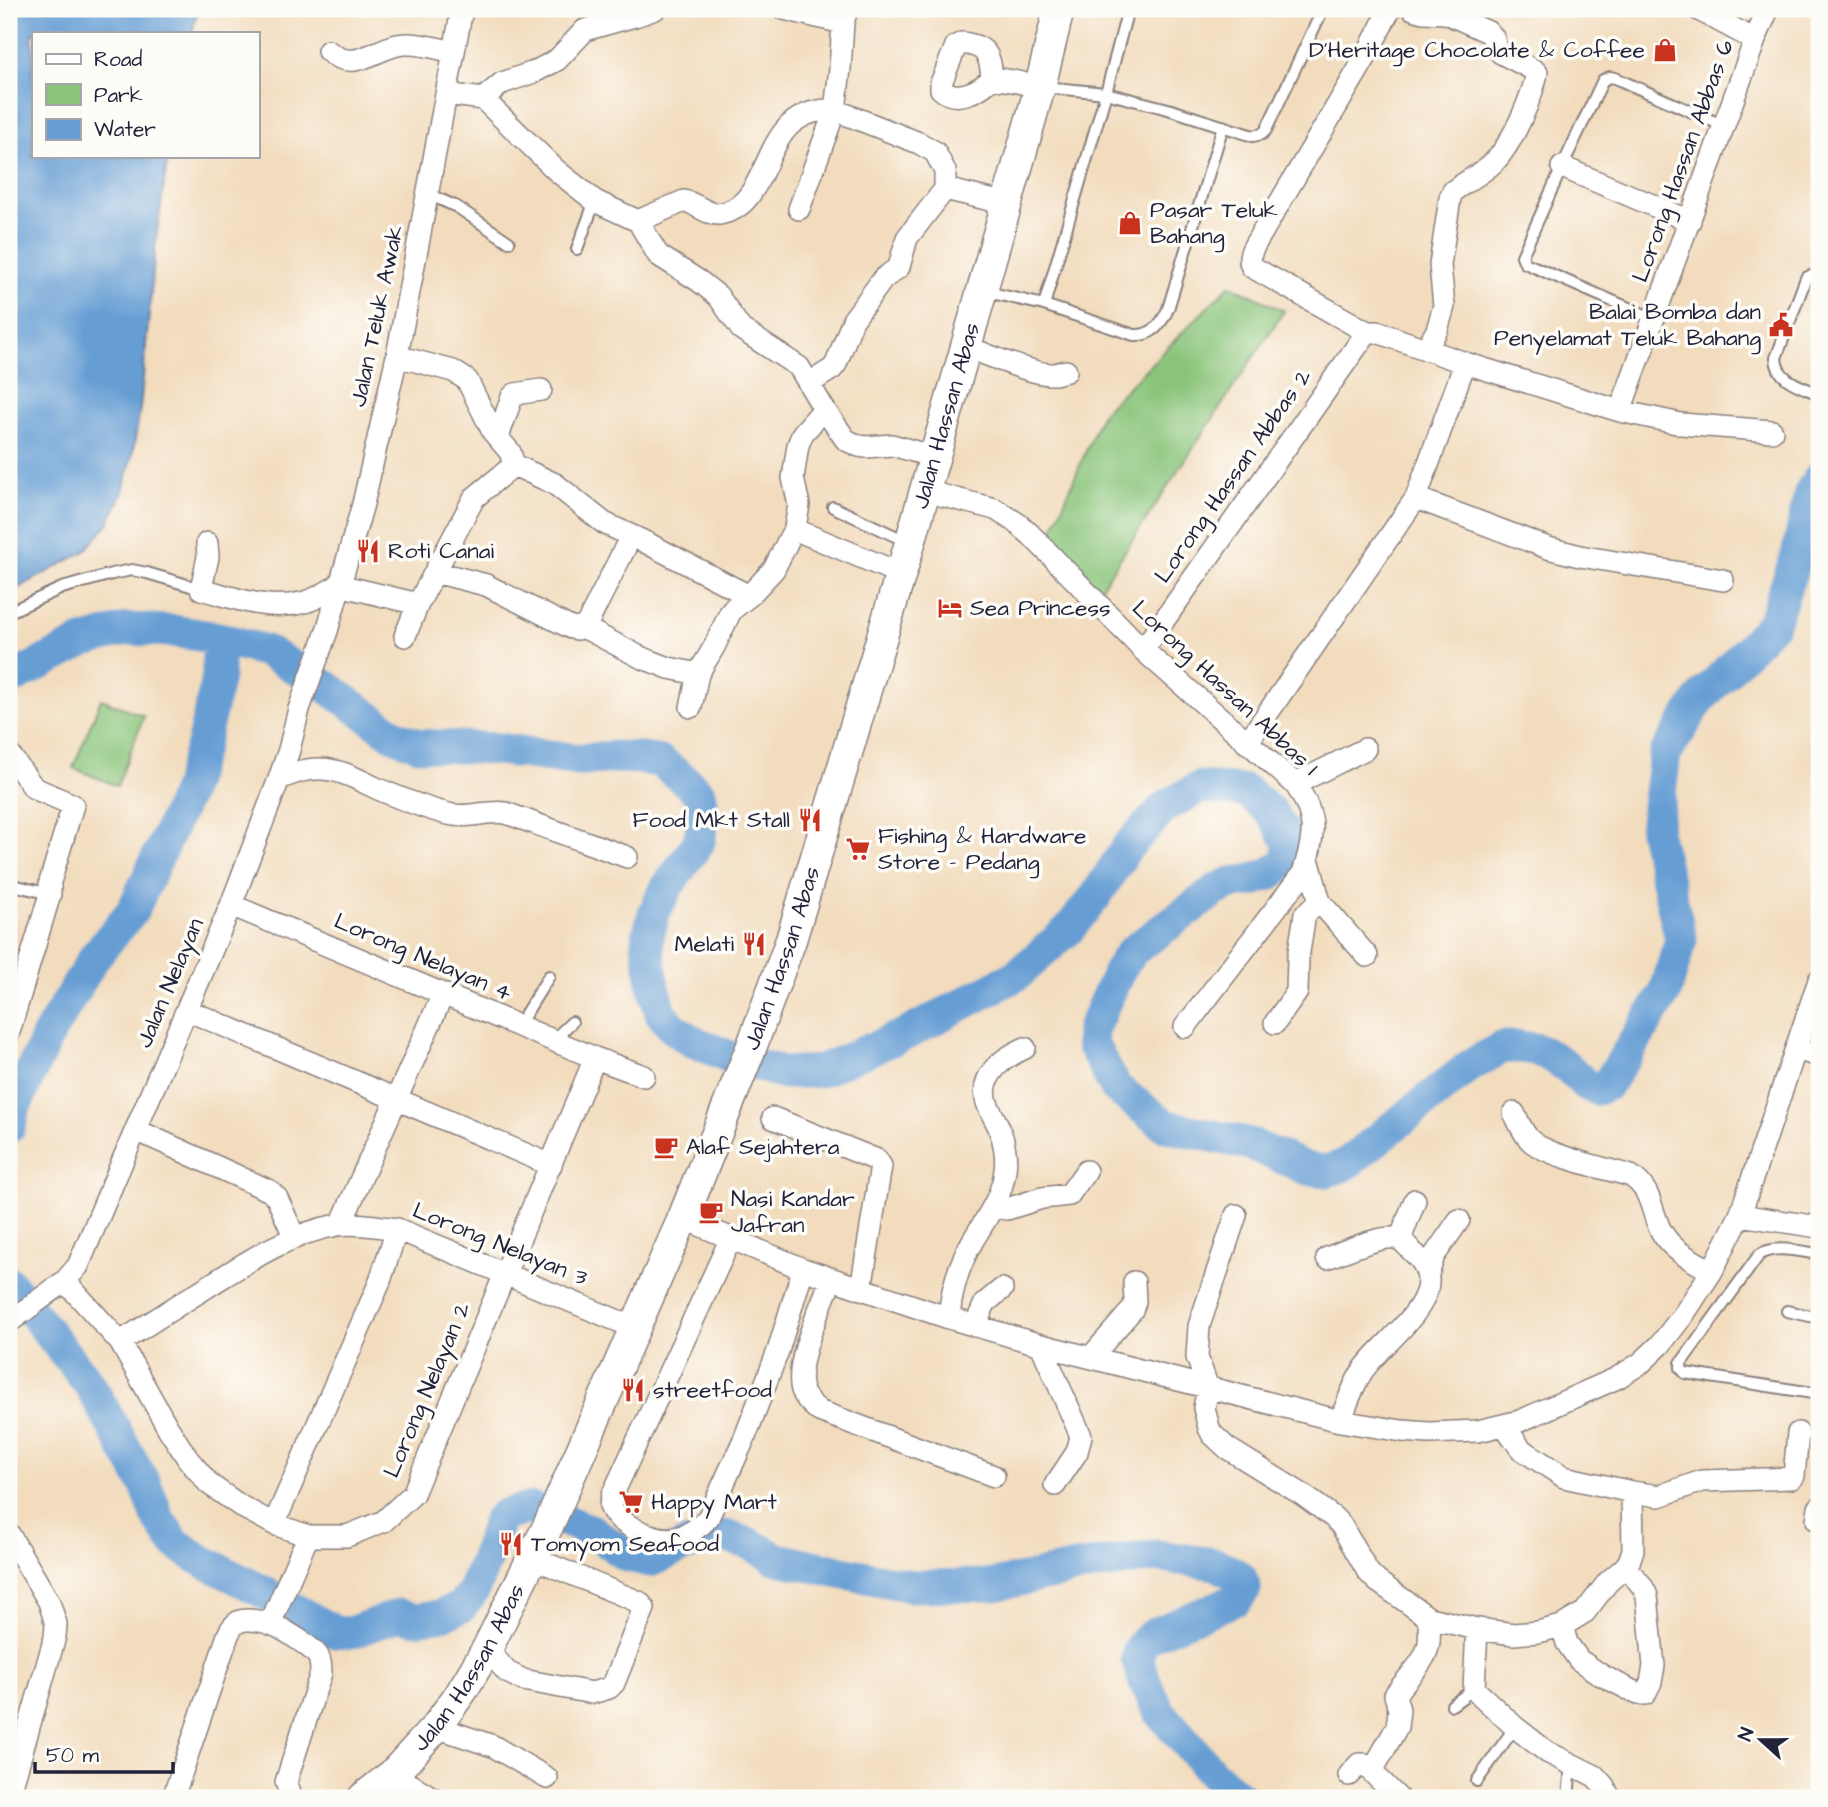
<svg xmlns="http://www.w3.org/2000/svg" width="1828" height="1807" font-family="'Architects Daughter',sans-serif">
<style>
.green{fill:#89c479;stroke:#56735a;stroke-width:2}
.water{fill:#669ed4;stroke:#446088;stroke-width:2}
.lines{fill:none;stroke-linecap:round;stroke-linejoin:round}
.river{stroke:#669ed4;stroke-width:33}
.lane-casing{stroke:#8a7f7c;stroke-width:14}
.street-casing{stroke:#8a7f7c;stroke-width:24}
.secondary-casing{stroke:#8a7f7c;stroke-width:33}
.lane{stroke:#fff;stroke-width:10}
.street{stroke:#fff;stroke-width:21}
.secondary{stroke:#fff;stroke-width:30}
.labels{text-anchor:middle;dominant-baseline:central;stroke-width:7;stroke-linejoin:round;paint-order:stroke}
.poi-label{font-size:23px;fill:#22223b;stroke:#fdfcf7;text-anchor:start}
.street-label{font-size:23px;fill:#22223b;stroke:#fdfcf7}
</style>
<rect width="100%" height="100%" fill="#fdfcf7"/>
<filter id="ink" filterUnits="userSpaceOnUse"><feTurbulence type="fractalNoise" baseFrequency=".0143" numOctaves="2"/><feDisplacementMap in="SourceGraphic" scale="14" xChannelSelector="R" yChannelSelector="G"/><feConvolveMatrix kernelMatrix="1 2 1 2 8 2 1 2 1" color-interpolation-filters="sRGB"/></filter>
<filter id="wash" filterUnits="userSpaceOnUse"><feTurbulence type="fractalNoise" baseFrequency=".00686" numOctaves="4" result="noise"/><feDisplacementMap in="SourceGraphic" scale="28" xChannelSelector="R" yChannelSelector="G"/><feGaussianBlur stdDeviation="1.57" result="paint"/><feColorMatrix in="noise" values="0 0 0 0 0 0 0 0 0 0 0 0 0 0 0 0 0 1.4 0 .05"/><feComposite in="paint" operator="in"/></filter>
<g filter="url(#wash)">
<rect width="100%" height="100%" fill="#f2dcbd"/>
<path class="green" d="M1230,285L1284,311L1098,592L1048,541L1102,413Z
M101,699L144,716L117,786L73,768Z"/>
<path class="water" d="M9,9H198L192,33H33V156H168L156,239L140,409L132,457L122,495L108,524L84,552L9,593Z"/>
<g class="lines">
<path class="river" d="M9,680L82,642L127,629L173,631L218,638L266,651L327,687L394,735L418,745L498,749L578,760L616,757L643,758L661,762L686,781L699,793L704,816L699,842L667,887L654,913L647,941L653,984L661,1013L672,1027L690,1040L730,1057L784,1073L820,1071L908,1033L1017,975L1068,930L1095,897L1128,846L1165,807L1200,787L1246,791L1272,813L1290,843L1288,860L1270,874L1249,881L1231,883L1216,890L1131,952L1120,969L1092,1030V1044L1116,1088L1166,1126L1250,1144L1308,1169L1327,1171L1345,1165L1471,1065L1503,1047H1520L1535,1049L1550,1056L1565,1065L1586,1085L1597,1089L1607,1085L1665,993L1681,939L1655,831L1665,754L1700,699L1773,623L1798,552L1810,493L1819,478
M9,1127L14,1108L48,1035L95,956L133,910L187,793L203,742L218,677V638
M9,1283L90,1385L146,1486L159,1520L175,1543L199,1559L254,1587L335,1632L350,1633L399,1615L415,1619L438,1616L461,1607L473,1591L485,1561L499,1520L504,1515L531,1508L592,1531L627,1556L650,1561L686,1545L725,1536L750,1544L777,1559L911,1586L995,1585L1081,1567L1157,1556L1216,1564L1239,1576L1245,1588L1237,1599L1156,1633L1144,1641L1138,1652L1137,1658L1145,1682L1159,1711L1213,1774L1241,1798"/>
</g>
</g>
<g filter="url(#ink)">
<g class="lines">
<g class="lane-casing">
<path id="lane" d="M1043,87L1106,93L1168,109L1253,136L1262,134L1266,130L1323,9
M428,194L457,207L509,242
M577,249L595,201
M1819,278L1810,276L1806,278L1776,358C1777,381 1801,386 1819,394
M983,291L1044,305L1134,335C1152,336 1161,325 1168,309L1223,126
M1044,305L1106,93L1128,9
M1654,319L1525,263L1522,256L1562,167L1603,80L1610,77L1615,78L1724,126
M833,507L908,542
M9,612L62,588L112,574L132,570L147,573L201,589
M9,884L50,894
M518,1026L549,976
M553,1040L572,1022
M1819,1254C1801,1252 1775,1244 1759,1255L1681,1363V1368L1685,1373L1819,1394
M1787,1311L1819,1318
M1452,1705L1474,1689
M1477,1781L1515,1727
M1568,1798L1571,1765"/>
</g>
<g class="street-casing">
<path id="street" d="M784,9L843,23
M1390,9L1364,60L1257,241C1252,249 1247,258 1252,267L1367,332H1377L1465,363L1620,411L1681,424L1772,431
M1413,9L1423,12L1446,13L1488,32L1493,37L1496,47L1501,53L1534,70L1537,73C1532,98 1512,144 1494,162C1482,174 1466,181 1453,191L1450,198L1440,265L1444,306L1437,330L1426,349
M1697,9L1755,40
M962,43C987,46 990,55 992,78C980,91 956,103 941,89V83L956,46Z
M328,51C356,75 377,45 405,44C421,43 439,49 454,52
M992,78L1013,81L1040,87
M446,94L483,99L557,171L595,201L638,221L658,255L699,281L718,296L741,329L799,367L824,409L846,440L859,446L866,447L892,445L934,457
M483,99L502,83L534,72L557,60L585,30L635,16L655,9
M1562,167L1690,221
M799,209L835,110L840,69L843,23L847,9
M638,221L684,201C696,203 707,215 719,214C777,206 756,106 835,110L919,143L935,152L945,171V189L1007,204
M965,346C985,354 1036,376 1055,374C1059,373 1062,372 1066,371
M397,356L453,371L467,380L493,432L510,452L514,465L555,484L604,523L647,543L749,596
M810,383L832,369L836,364L853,320L883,279L899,267L907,238L945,189
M1620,411L1755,40L1768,9
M498,437L512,397L515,394L541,390
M925,491L995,509L1017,523L1030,534L1143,650L1295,784C1318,817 1315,836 1303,873L1185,1027
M1416,498L1548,548L1580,556L1723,580
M794,533L801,532L901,574
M207,543L208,557L201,589C235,598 269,612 305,602C317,599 328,591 339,585L418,604
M435,572L486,585L571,628L577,629L583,627L640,657L669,668L698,674
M583,627L588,622L631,536
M405,636L418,604L474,498L514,465
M1143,650L1367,332
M691,707L698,674L714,647L730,613L734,608L749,596L774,569L791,535L794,533L799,505L793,478L798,445L803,433L824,409
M1247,743L1416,498L1465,363
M9,754L34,788L73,805L50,882V894L9,1032
M279,779C292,774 306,768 320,769C340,769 359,780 376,788C399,798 428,810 453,815C471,818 488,810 506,813L627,857
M1295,784L1365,749
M1308,859L1320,902L1367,956
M231,905L595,1058L644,1076
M187,1010L551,1165
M1275,1023L1297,992L1298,958L1305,914L1320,902
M1796,1049L1819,1056
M1514,1113C1519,1122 1523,1134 1531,1141C1547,1156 1608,1169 1631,1176C1652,1190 1650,1208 1660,1229C1670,1250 1693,1261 1712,1271
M773,1118L877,1160L881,1166L861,1289
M136,1130L270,1191L277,1198L295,1238
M994,1207L1007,1209L1042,1198L1069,1195L1086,1171
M1236,1215L1199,1326L1197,1357L1208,1388L1204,1408L1209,1428L1212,1434L1227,1448L1303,1495L1333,1517L1341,1525L1368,1572L1377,1581L1429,1618L1477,1629L1514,1634L1538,1632L1562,1626L1585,1612L1608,1582L1624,1568L1629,1562L1633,1550L1632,1492
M1740,1215L1819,1227
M683,1218L803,1269L949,1318L1041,1345L1340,1421L1402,1431L1429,1433L1478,1431L1520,1421L1617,1378L1641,1363L1660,1345L1684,1314L1712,1271L1740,1215L1819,980
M341,1224L443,994
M731,1238L612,1496L610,1506C617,1525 656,1542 676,1538C688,1535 700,1527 708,1518L745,1437L778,1351L803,1269
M1400,1240L1415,1200
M1327,1258C1343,1252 1384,1233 1399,1239C1405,1242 1410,1250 1415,1254C1458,1295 1382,1340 1362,1372C1352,1387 1347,1405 1340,1421
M1428,1274L1434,1256L1459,1220
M831,1280C821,1307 794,1363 802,1390C805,1399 812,1405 819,1411L994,1476
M65,1281L120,1342L168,1428L188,1459L209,1484L242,1507L274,1524L308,1536H347L384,1521L413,1494L595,1058
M949,1318C951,1291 959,1265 972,1242C986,1218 1002,1198 1005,1170C1007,1157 1004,1140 999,1128C995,1118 988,1109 986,1099C981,1072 1005,1057 1025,1048
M9,1322L65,1281L78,1266L231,905L279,779L289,750L299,709L327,631L363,504L397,356L462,9
M975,1326L985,1303L1002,1289
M120,1342C149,1324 178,1305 207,1287C248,1261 290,1233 338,1225C357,1222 379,1227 397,1229L635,1328
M1041,1345L1081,1436L1077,1452L1055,1485
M1091,1357L1132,1310L1135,1302L1134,1282
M1504,1425L1521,1449L1564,1477L1632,1492L1659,1496L1702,1481L1792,1478L1794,1476L1798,1433
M1817,1520L1819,1508
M274,1524L379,1284L397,1229
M9,1534L49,1602L56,1624L55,1637L9,1796
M270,1624L308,1536
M1562,1626L1567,1643L1579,1660L1601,1675L1638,1694H1645L1651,1682L1654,1666L1647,1596C1642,1583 1635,1577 1624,1568
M1477,1629L1474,1689L1515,1727L1547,1752L1595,1776L1604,1786L1610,1798
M487,1649L507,1672L523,1680L592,1693L609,1688L614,1683L644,1608L639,1602L533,1558
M436,1727L493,1746L547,1778
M1372,1771L1397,1727L1399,1710L1395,1695C1406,1678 1427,1662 1429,1642C1430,1634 1429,1626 1429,1618
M393,1774L433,1798
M1349,1775L1359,1764H1364L1398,1798
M173,1798L228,1635C230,1630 233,1625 238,1622C246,1618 263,1621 271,1624C282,1628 312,1647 318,1656C321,1662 321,1667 321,1673L286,1782L292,1798"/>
</g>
<g class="secondary-casing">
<g id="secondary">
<path id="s1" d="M363,1798L393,1774L436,1727L462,1691L487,1649L549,1524L683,1218L751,1048L791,940L910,543L1040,87L1059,9"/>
</g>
</g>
<use href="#lane" class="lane"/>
<use href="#street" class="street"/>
<use href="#secondary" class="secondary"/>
</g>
</g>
<defs>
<g id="shop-bare" transform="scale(1.89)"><path d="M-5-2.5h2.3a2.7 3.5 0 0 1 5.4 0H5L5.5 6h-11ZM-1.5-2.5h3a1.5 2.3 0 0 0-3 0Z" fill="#c8321e" stroke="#fdfcf7" stroke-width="2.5" paint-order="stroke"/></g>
<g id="civic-bare" transform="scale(1.89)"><path d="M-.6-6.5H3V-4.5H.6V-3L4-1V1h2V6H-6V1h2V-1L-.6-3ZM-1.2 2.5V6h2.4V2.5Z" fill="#c8321e" stroke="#fdfcf7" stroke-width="2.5" paint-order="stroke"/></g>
<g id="restaurant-bare" transform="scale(1.89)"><path d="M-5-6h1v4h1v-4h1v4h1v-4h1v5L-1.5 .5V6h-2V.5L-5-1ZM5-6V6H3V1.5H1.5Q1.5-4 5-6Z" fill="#c8321e" stroke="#fdfcf7" stroke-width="2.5" paint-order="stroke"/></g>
<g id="hotel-bare" transform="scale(1.89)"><path d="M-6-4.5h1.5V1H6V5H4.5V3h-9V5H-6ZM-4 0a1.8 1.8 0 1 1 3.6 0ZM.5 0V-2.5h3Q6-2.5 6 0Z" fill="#c8321e" stroke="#fdfcf7" stroke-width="2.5" paint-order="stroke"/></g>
<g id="supermarket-bare" transform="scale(1.89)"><path d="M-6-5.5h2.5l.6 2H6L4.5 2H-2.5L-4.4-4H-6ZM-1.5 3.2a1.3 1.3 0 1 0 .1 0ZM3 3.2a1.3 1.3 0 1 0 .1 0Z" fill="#c8321e" stroke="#fdfcf7" stroke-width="2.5" paint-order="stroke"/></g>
<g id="cafe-bare" transform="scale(1.89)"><path d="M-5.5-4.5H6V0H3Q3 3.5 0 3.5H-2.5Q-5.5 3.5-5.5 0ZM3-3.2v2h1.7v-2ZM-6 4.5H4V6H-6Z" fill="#c8321e" stroke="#fdfcf7" stroke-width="2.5" paint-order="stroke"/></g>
</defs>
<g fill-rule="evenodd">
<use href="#shop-bare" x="1665" y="50"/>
<use href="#shop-bare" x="1130" y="223"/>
<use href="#civic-bare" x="1781" y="325"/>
<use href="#restaurant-bare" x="368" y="551"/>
<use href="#hotel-bare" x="950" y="608"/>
<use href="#restaurant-bare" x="810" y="820"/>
<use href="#supermarket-bare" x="858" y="849"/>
<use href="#restaurant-bare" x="754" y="944"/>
<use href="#cafe-bare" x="666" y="1147"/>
<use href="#cafe-bare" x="711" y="1212"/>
<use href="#restaurant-bare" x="633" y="1390"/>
<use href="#supermarket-bare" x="631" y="1502"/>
<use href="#restaurant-bare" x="511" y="1544"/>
</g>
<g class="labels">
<g class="poi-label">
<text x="1645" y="50" text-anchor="end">D'Heritage Chocolate &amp; Coffee</text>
<text x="1150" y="210">Pasar Teluk<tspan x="1150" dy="26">Bahang</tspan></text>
<text x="1761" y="312" text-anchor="end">Balai Bomba dan<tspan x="1761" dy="26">Penyelamat Teluk Bahang</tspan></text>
<text x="388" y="551">Roti Canai</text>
<text x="970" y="608">Sea Princess</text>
<text x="790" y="820" text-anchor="end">Food Mkt Stall</text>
<text x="878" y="836">Fishing &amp; Hardware<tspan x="878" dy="26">Store - Pedang</tspan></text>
<text x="734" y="944" text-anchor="end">Melati</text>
<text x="686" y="1147">Alaf Sejahtera</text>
<text x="731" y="1199">Nasi Kandar<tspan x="731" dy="26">Jafran</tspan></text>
<text x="653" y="1390">streetfood</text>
<text x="651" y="1502">Happy Mart</text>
<text x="531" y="1544">Tomyom Seafood</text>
</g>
<g class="street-label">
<text transform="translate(1683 161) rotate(-70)">Lorong Hassan Abbas 6</text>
<text transform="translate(377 316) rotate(-78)">Jalan Teluk Awak</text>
<text stroke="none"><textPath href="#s1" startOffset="1514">Jalan Hassan Abas</textPath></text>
<text transform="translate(1233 476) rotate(-55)">Lorong Hassan Abbas 2</text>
<text transform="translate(1225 688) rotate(43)">Lorong Hassan Abbas 1</text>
<text transform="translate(423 957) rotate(23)">Lorong Nelayan 4</text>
<text stroke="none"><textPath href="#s1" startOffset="947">Jalan Hassan Abas</textPath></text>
<text transform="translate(170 983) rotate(-67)">Jalan Nelayan</text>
<text transform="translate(500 1244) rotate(22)">Lorong Nelayan 3</text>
<text transform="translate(427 1390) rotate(-67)">Lorong Nelayan 2</text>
<text stroke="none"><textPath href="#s1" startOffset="170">Jalan Hassan Abas</textPath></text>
</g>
</g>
<rect width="1828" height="1807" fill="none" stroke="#fdfcf7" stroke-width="35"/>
<rect x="32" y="32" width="228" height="126" fill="#fdfcf7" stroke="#a5a5ac" stroke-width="2"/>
<rect x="46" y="54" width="35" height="10" fill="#ffffff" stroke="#a5a5ac" stroke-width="2"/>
<text x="94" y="66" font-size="21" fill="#22223b">Road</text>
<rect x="46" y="84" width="35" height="21" fill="#89c479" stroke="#a5a5ac" stroke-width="2"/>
<text x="94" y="102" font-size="21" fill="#22223b">Park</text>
<rect x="46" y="119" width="35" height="21" fill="#669ed4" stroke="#a5a5ac" stroke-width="2"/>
<text x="94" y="136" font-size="21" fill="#22223b">Water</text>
<g transform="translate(1761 1740) rotate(291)" stroke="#fdfcf7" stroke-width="5" paint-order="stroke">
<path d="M0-5L12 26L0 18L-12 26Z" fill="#22223b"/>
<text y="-10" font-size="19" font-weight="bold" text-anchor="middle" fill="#22223b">N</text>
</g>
<path d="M35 1762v10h138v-10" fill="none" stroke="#22223b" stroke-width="3.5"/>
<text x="46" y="1762" font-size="21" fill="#22223b" stroke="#fdfcf7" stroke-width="5" paint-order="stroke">50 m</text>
</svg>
